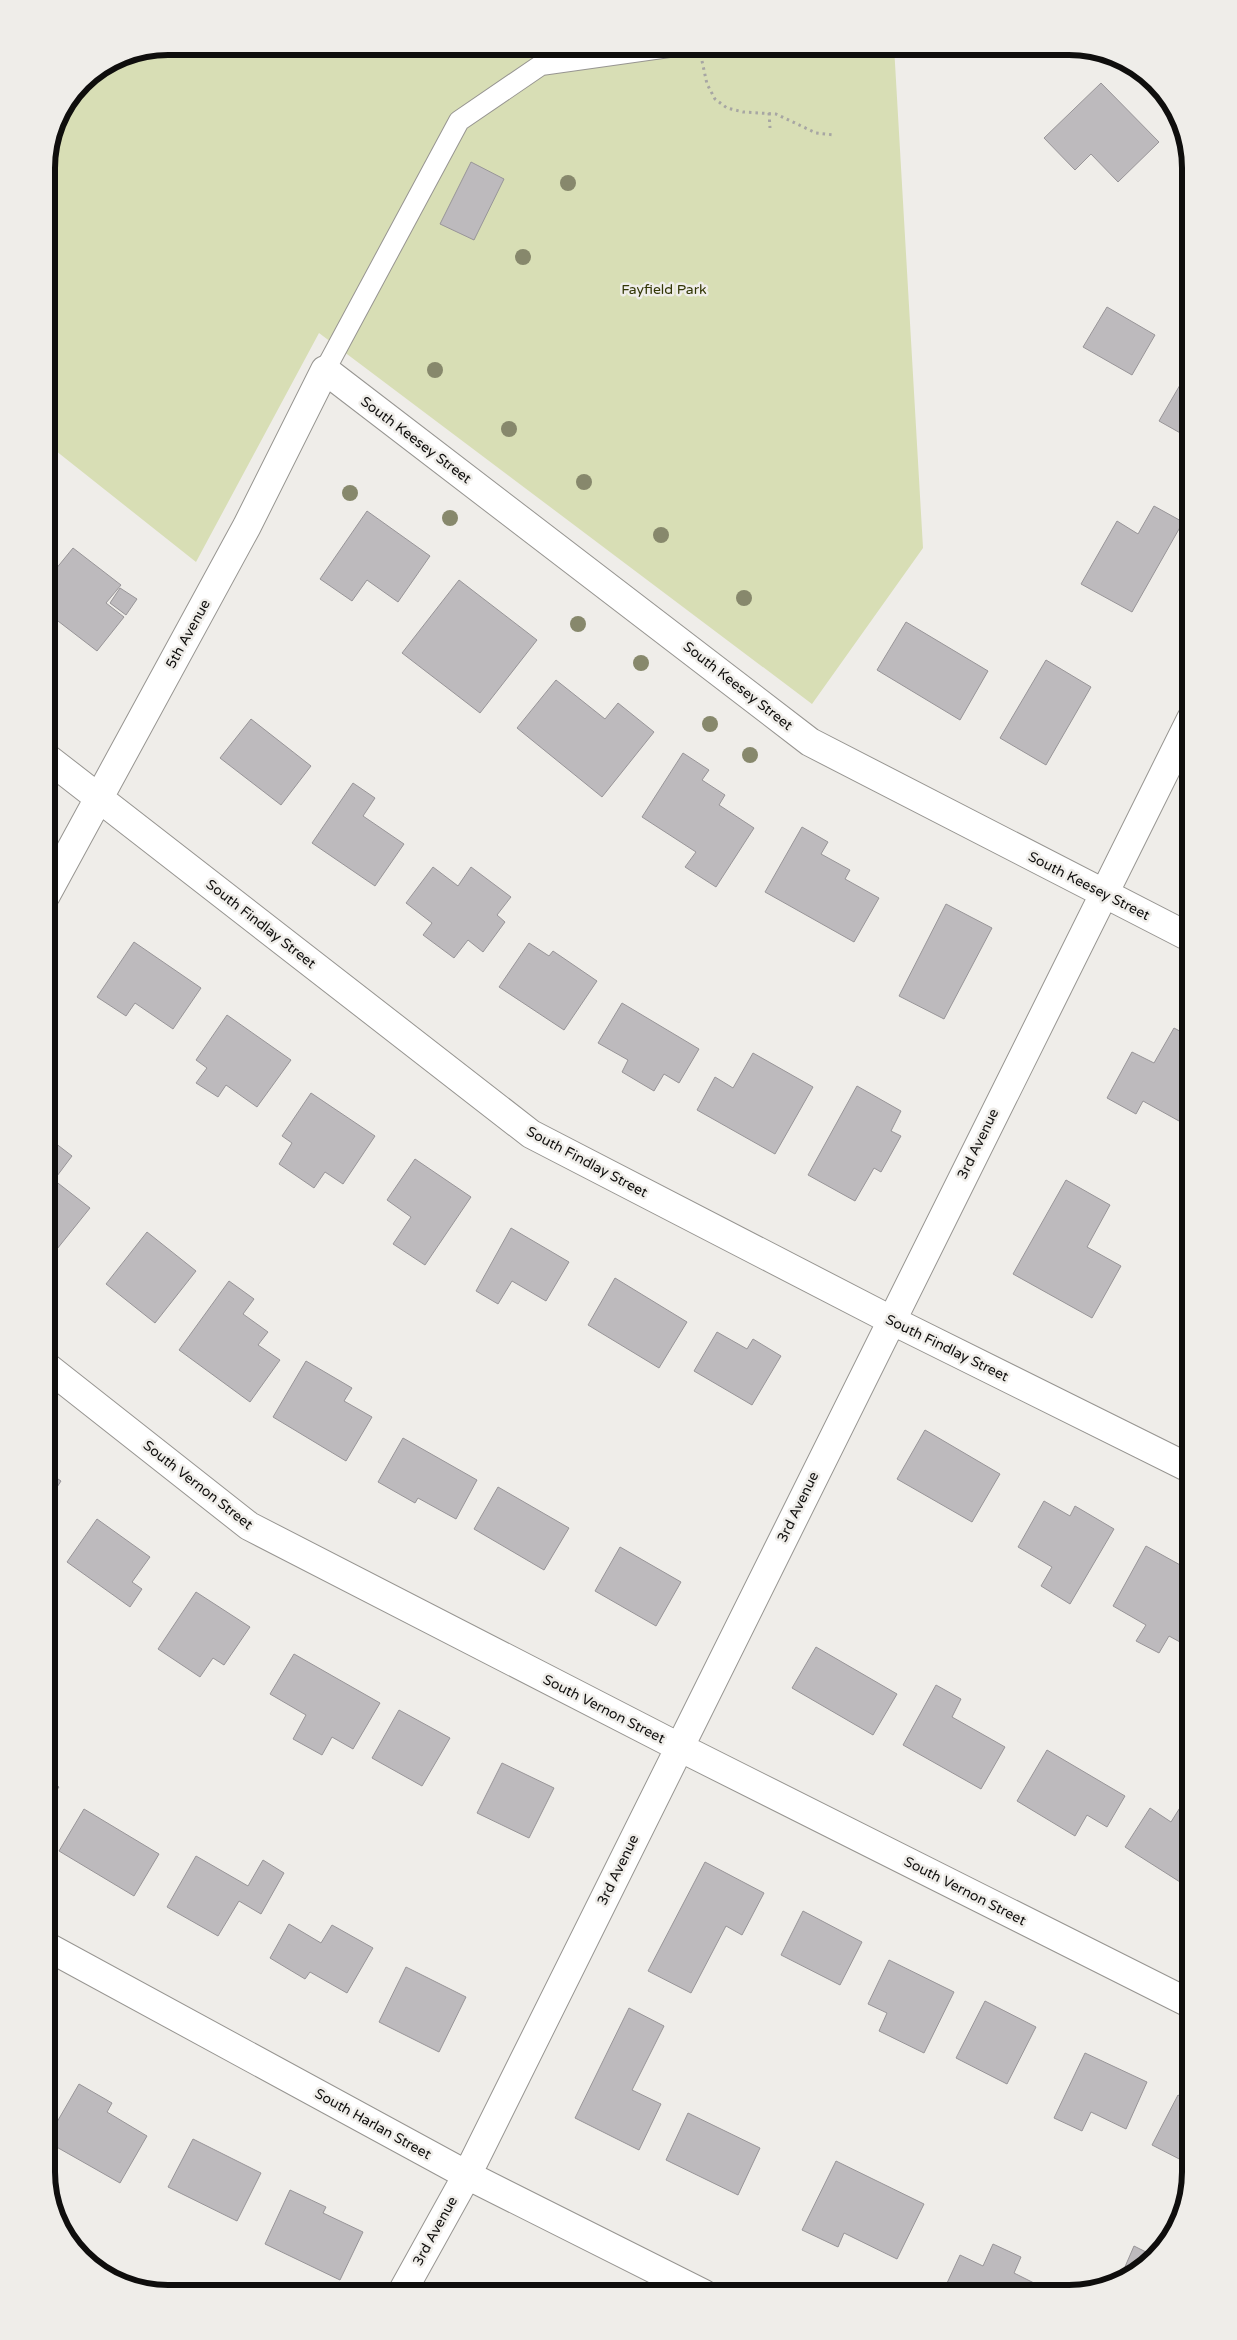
<svg xmlns="http://www.w3.org/2000/svg" width="1237" height="2340" font-family="'Varela Round',sans-serif">
<style>
.green{fill:#d8deb5}
.building{fill:#bdbabd;stroke:#989598}
.lines{fill:none;stroke-linecap:round;stroke-linejoin:round}
.service-casing{stroke:#979591;stroke-width:22}
.minor-casing{stroke:#979591;stroke-width:30}
.path{stroke:#a7a6a3;stroke-width:3;stroke-dasharray:2.5 4;stroke-linecap:butt}
.service{stroke:#fff;stroke-width:20}
.minor{stroke:#fff;stroke-width:28}
.tree{fill:#87886c}
.labels{text-anchor:middle;dominant-baseline:central;stroke-width:5;stroke-linejoin:round;paint-order:stroke}
.park-label{font-size:14px;fill:#323605;stroke:#efede9}
.street-label{font-size:14px;fill:#0f0e0d;stroke:#efede9}
.rim{fill:none;stroke:#0f0e0d;stroke-width:6}
</style>
<rect width="100%" height="100%" fill="#efede9"/>
<path class="green" d="M168,46H894L923,548L812,704L319,333L196,562L46,443V160L56,121L82,82L121,55Z"/>
<path class="building" d="M1101,83L1159,142L1118,182L1091,154L1075,170L1044,138Z
M471,162L504,179L474,240L440,224Z
M1107,307L1155,335L1132,375L1083,347Z
M1180,385L1191,391V457L1183,452L1191,439L1159,421Z
M1154,506L1183,522L1132,612L1081,584L1117,521L1138,534Z
M367,511L430,556L398,602L367,580L352,601L320,579Z
M73,548L121,585L106,603L124,617L97,651L58,621L52,628L46,624V581Z
M459,580L537,640L480,713L402,653Z
M120,588L137,599L126,615L110,603Z
M906,622L988,671L960,720L877,670Z
M1046,660L1091,687L1046,765L1000,738Z
M556,680L605,719L618,703L654,732L602,797L517,728Z
M251,719L311,766L281,805L220,758Z
M683,753L709,770L702,780L725,795L719,805L754,828L716,887L685,867L696,852L642,817Z
M353,783L375,798L363,816L404,844L375,886L312,843Z
M802,827L828,842L821,854L850,870L845,879L879,898L854,942L765,892Z
M433,867L458,886L471,867L511,897L497,915L505,922L483,952L468,940L454,958L423,935L432,923L406,903Z
M946,904L992,928L944,1019L899,996Z
M134,942L201,988L173,1029L135,1003L126,1016L97,997Z
M529,943L549,956L553,951L597,981L564,1030L499,987Z
M622,1003L699,1049L679,1083L664,1074L654,1091L622,1072L628,1060L598,1043Z
M227,1015L291,1060L257,1107L226,1085L218,1097L196,1083L207,1068L196,1060Z
M1174,1028L1191,1037V1100L1179,1121L1143,1101L1136,1114L1107,1098L1132,1052L1154,1063Z
M753,1053L813,1087L775,1154L697,1110L715,1077L733,1088Z
M857,1086L901,1111L891,1131L901,1136L881,1172L874,1168L855,1201L808,1175Z
M311,1093L375,1136L343,1184L325,1172L314,1188L279,1164L292,1143L282,1136Z
M46,1136L72,1156L54,1180L90,1208L57,1249L46,1240Z
M415,1159L471,1197L425,1265L393,1244L411,1217L387,1200Z
M1066,1180L1110,1205L1087,1247L1121,1266L1092,1318L1013,1274Z
M511,1228L569,1262L546,1301L512,1281L498,1304L476,1291Z
M147,1232L196,1271L155,1323L106,1284Z
M615,1278L687,1322L659,1368L588,1325Z
M229,1281L254,1299L243,1314L268,1332L258,1345L280,1360L250,1402L179,1350Z
M717,1332L747,1349L753,1339L781,1356L752,1405L694,1371Z
M306,1361L352,1388L344,1401L372,1417L346,1461L273,1417Z
M925,1430L1000,1474L972,1522L897,1479Z
M403,1438L477,1480L456,1519L418,1498L415,1503L378,1482Z
M46,1471L61,1481L46,1504Z
M498,1487L569,1528L544,1570L474,1529Z
M1044,1501L1070,1516L1075,1506L1114,1529L1070,1604L1041,1586L1052,1567L1018,1547Z
M97,1519L150,1557L132,1582L142,1589L130,1607L67,1562Z
M1146,1546L1191,1571V1648L1169,1636L1159,1653L1136,1641L1146,1625L1113,1606Z
M620,1547L681,1582L656,1626L595,1591Z
M196,1592L250,1627L224,1665L213,1658L200,1677L158,1649Z
M816,1647L897,1694L873,1735L792,1688Z
M294,1654L380,1703L353,1749L332,1737L322,1755L293,1739L306,1715L270,1694Z
M936,1685L961,1699L952,1717L1005,1747L981,1789L903,1745Z
M399,1710L450,1738L422,1786L372,1758Z
M1047,1750L1125,1796L1107,1827L1087,1815L1075,1836L1017,1801Z
M502,1763L554,1788L529,1838L477,1813Z
M46,1779L59,1787L46,1806Z
M1181,1806L1191,1812V1889L1125,1847L1150,1808L1171,1822Z
M84,1809L159,1854L134,1896L59,1851Z
M196,1856L248,1886L263,1860L284,1873L261,1914L239,1901L218,1936L167,1907Z
M705,1862L764,1893L742,1935L726,1926L691,1993L648,1971Z
M803,1911L862,1942L840,1985L781,1955Z
M289,1924L321,1943L332,1925L373,1948L347,1993L310,1972L305,1979L270,1958Z
M889,1960L954,1992L924,2053L879,2031L887,2013L868,2004Z
M406,1967L466,1997L439,2052L379,2022Z
M985,2001L1036,2027L1007,2084L956,2058Z
M629,2008L664,2026L632,2090L661,2104L639,2150L575,2118Z
M1085,2053L1147,2082L1126,2129L1091,2112L1082,2131L1054,2118Z
M46,2064L54,2069L46,2082Z
M79,2084L112,2103L107,2112L147,2136L120,2183L46,2141Z
M1178,2095L1191,2102V2165L1152,2145Z
M688,2113L760,2148L738,2195L666,2160Z
M193,2139L261,2173L237,2221L168,2187Z
M836,2161L924,2204L897,2259L844,2233L838,2247L802,2230Z
M290,2190L326,2207L323,2213L363,2232L340,2280L265,2244Z
M993,2244L1021,2257L1014,2273L1044,2288L1042,2294H942L960,2255L983,2266Z
M1134,2246L1152,2255L1118,2283Z"/>
<g class="lines">
<g class="service-casing">
<path id="service" d="M325,370L459,121L541,65L676,46"/>
</g>
<g class="minor-casing">
<path id="minor" d="M46,757L531,1134L891,1320L1191,1469
M46,895L247,526L325,370L810,742L1191,938
M46,1366L249,1526L679,1747L1191,2004
M46,1946L467,2175L704,2294
M401,2294L467,2175L1191,719"/>
</g>
<path class="path" d="M702,61L707,84L715,99L727,108L743,112L776,114L816,133L835,135
M769,113L770,128"/>
<use href="#service" class="service"/>
<use href="#minor" class="minor"/>
</g>
<g class="tree">
<circle cx="568" cy="183" r="8"/>
<circle cx="523" cy="257" r="8"/>
<circle cx="435" cy="370" r="8"/>
<circle cx="509" cy="429" r="8"/>
<circle cx="584" cy="482" r="8"/>
<circle cx="350" cy="493" r="8"/>
<circle cx="450" cy="518" r="8"/>
<circle cx="661" cy="535" r="8"/>
<circle cx="744" cy="598" r="8"/>
<circle cx="578" cy="624" r="8"/>
<circle cx="641" cy="663" r="8"/>
<circle cx="710" cy="724" r="8"/>
<circle cx="750" cy="755" r="8"/>
</g>
<g class="labels">
<g class="park-label">
<text x="664" y="289">Fayfield Park</text>
</g>
<g class="street-label">
<text transform="translate(416 440) rotate(37)">South Keesey Street</text>
<text transform="translate(188 634) rotate(-61)">5th Avenue</text>
<text transform="translate(738 686) rotate(38)">South Keesey Street</text>
<text transform="translate(1089 886) rotate(27)">South Keesey Street</text>
<text transform="translate(261 924) rotate(38)">South Findlay Street</text>
<text transform="translate(978 1144) rotate(-64)">3rd Avenue</text>
<text transform="translate(587 1162) rotate(28)">South Findlay Street</text>
<text transform="translate(947 1348) rotate(26)">South Findlay Street</text>
<text transform="translate(198 1485) rotate(38)">South Vernon Street</text>
<text transform="translate(798 1507) rotate(-64)">3rd Avenue</text>
<text transform="translate(604 1709) rotate(27)">South Vernon Street</text>
<text transform="translate(618 1870) rotate(-64)">3rd Avenue</text>
<text transform="translate(965 1891) rotate(27)">South Vernon Street</text>
<text transform="translate(373 2124) rotate(29)">South Harlan Street</text>
<text transform="translate(435 2231) rotate(-61)">3rd Avenue</text>
</g>
</g>
<path d="M0 0H1237V2340H0ZM168 55H1069A113 113 0 0 1 1182 168V2172A113 113 0 0 1 1069 2285H168A113 113 0 0 1 55 2172V168A113 113 0 0 1 168 55Z" fill="#efede9" fill-rule="evenodd"/>
<path class="rim" d="M168 55H1069A113 113 0 0 1 1182 168V2172A113 113 0 0 1 1069 2285H168A113 113 0 0 1 55 2172V168A113 113 0 0 1 168 55Z"/>
</svg>
